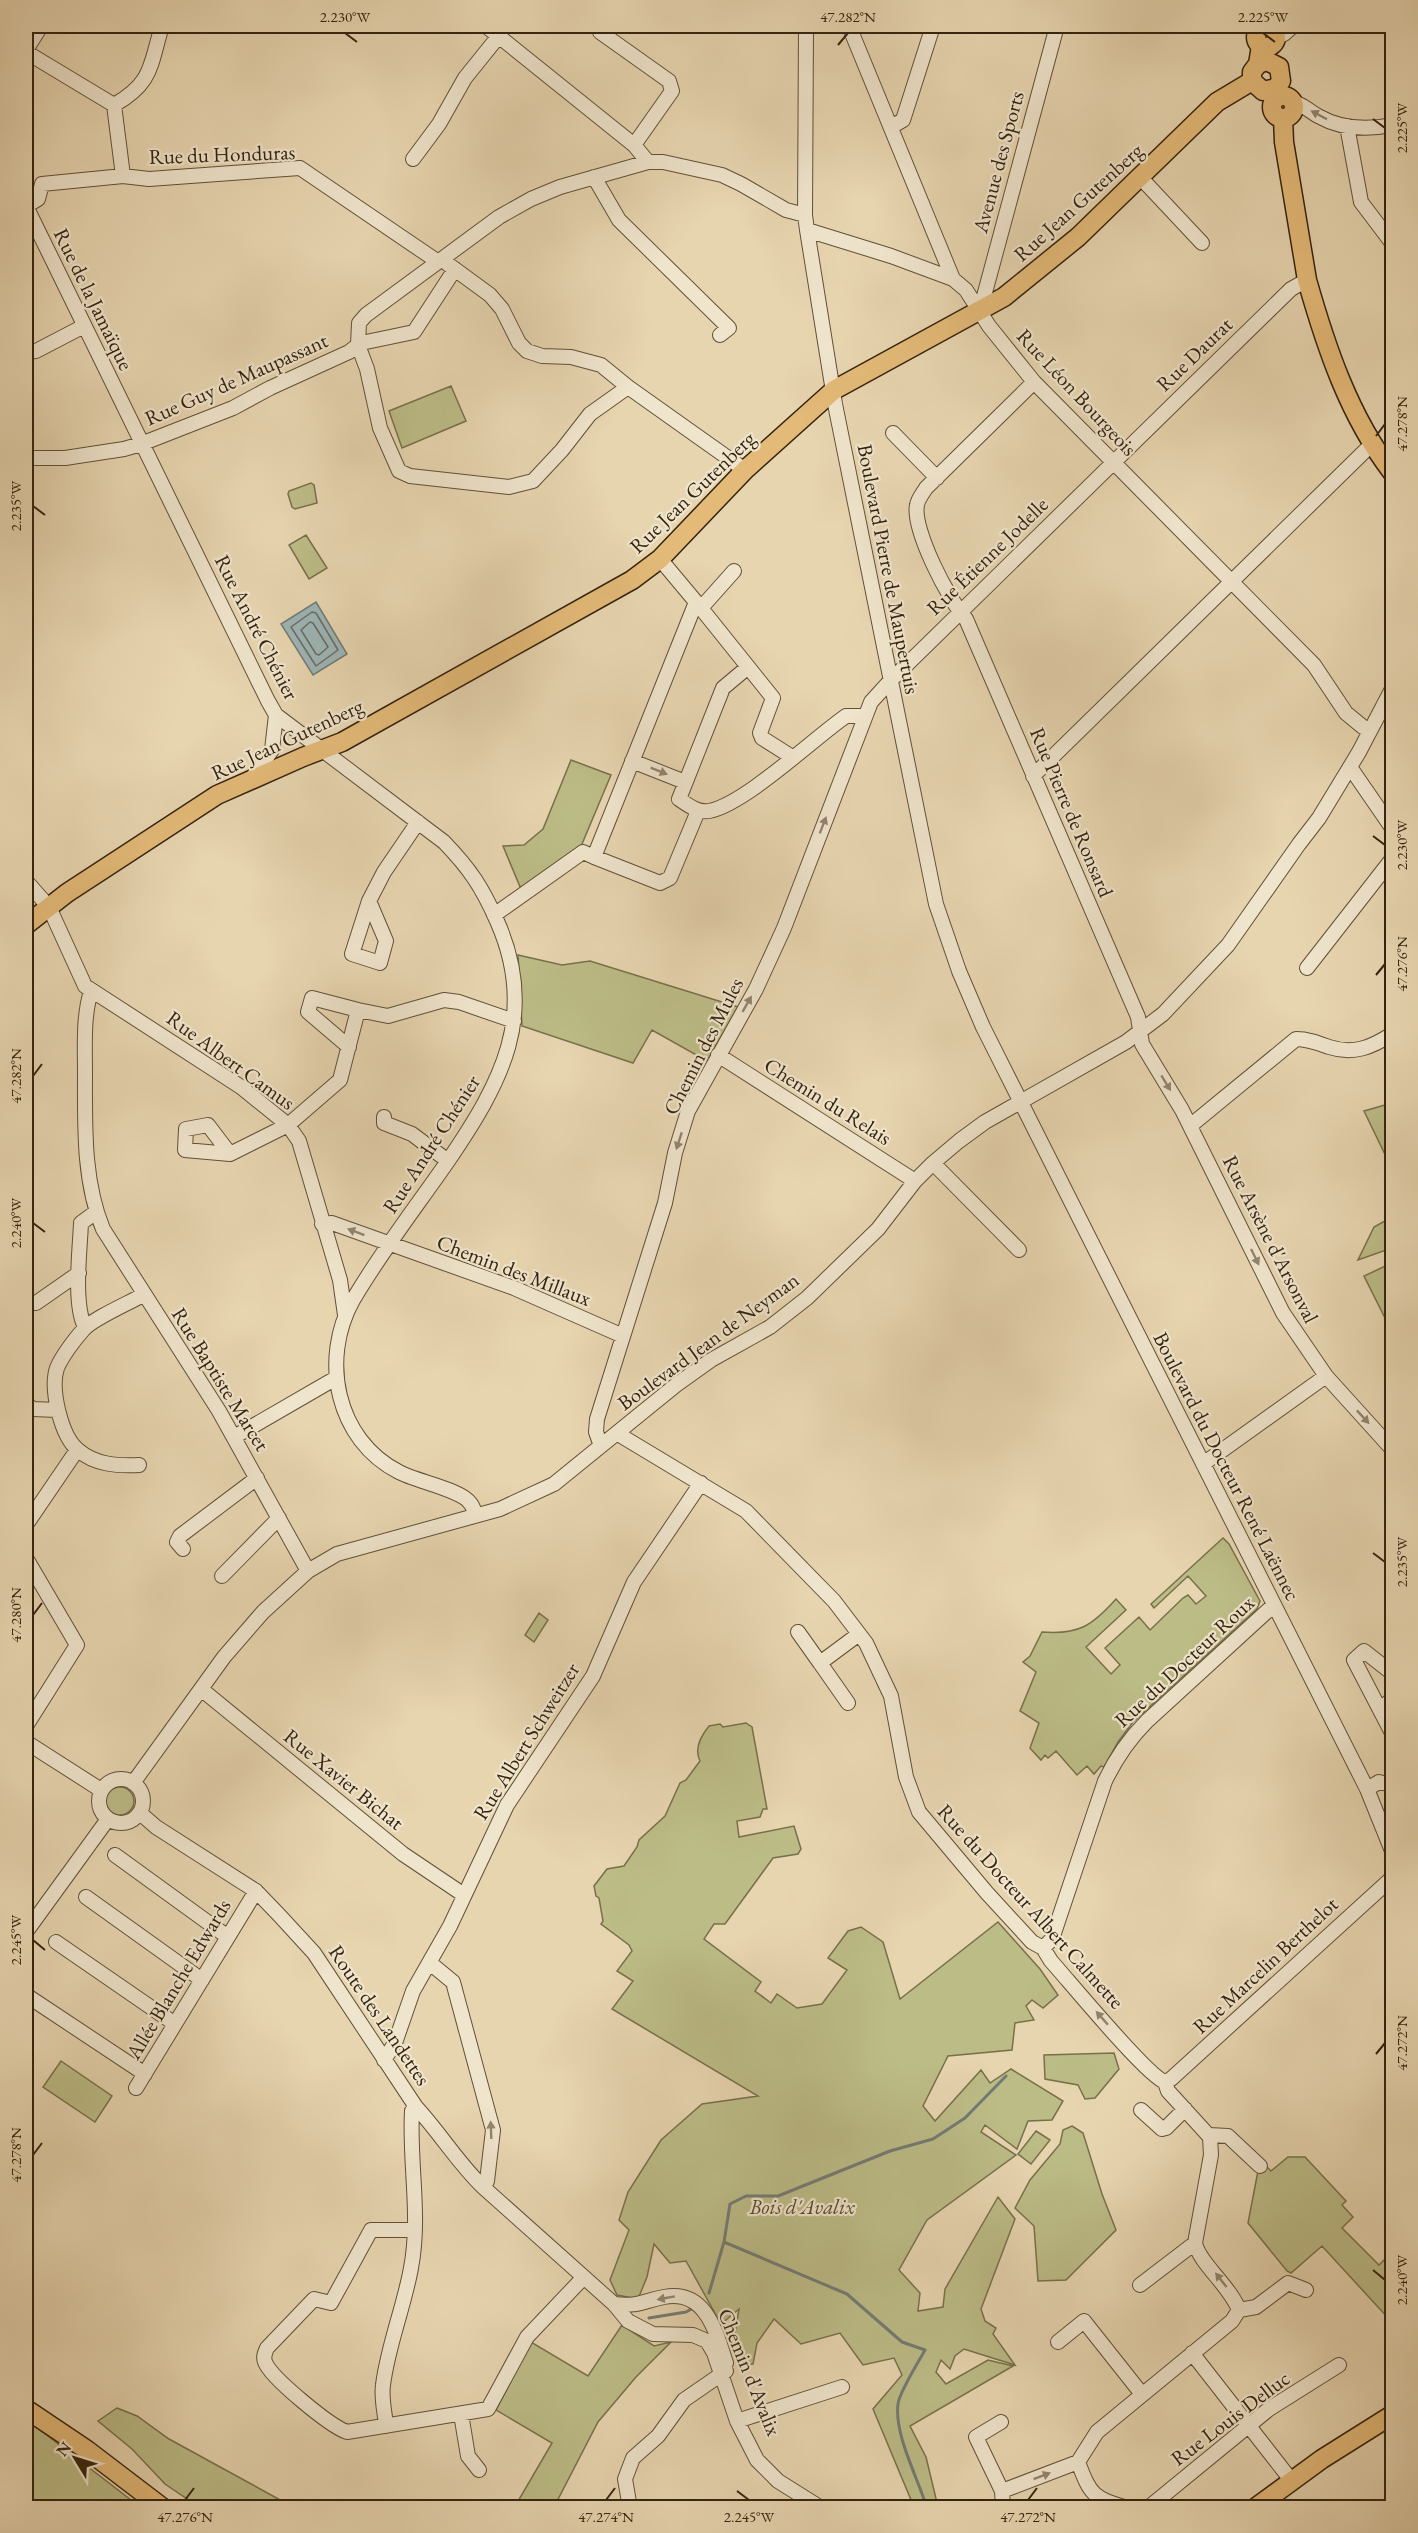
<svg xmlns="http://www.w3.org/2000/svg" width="1418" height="2533" font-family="'EB Garamond',serif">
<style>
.green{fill:#bcbc87;stroke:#78704b;stroke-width:1.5}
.water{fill:#9db5b7;stroke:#737b74;stroke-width:1.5}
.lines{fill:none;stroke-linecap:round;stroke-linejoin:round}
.shore{stroke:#686c63;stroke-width:1.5}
.stream{stroke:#737b74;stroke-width:3}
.minor-casing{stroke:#615037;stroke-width:16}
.major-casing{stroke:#34230f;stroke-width:21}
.minor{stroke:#efe4cc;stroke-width:14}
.major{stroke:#e4ba78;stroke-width:18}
.oneway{fill:#92846e}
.ticks{fill:none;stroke:#34230f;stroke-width:2}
.labels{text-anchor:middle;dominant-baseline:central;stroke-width:4.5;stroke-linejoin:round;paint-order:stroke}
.street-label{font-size:21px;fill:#34230f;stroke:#efe4cc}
.park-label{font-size:21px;font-style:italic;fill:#56492d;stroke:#efe4cc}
.neatline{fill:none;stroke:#34230f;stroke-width:2}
.ticks-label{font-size:15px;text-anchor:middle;fill:#34230f}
</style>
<rect width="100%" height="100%" fill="#e7d5b0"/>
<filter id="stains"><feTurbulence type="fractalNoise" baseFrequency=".00333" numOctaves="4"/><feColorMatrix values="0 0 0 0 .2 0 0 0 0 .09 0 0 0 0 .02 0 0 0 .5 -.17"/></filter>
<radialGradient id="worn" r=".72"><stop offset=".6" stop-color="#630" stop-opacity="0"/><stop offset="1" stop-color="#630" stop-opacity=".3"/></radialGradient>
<path class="green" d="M451,386L466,421L402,448L389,411Z
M311,483L314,485L317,503L295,509L292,507L288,494L289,491Z
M306,535L327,568L309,579L289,545Z
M571,760L611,775L582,844L521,889L503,846L524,845L543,829Z
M518,955L562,965L590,961L738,1007L707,1061L652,1030L633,1063L522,1026Z
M1392,1103V1169L1364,1111Z
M1392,1217V1248L1358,1260L1374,1227Z
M1392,1263V1320L1387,1322L1364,1276Z
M1223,1538L1229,1544L1260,1601L1257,1609L1133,1722L1118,1742L1104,1767L1101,1766L1094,1774L1087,1766L1077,1775L1056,1751L1048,1758L1045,1755L1041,1760L1030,1748L1039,1723L1020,1711L1036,1672L1023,1662L1030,1656L1042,1632C1078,1635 1092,1626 1116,1599L1126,1610L1086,1647L1111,1674L1120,1665L1105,1648L1139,1617L1150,1630L1183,1598L1188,1595L1196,1604L1206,1596L1188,1576L1154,1608L1151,1604Z
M539,1613L548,1620L534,1642L525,1635Z
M746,1723L752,1727L767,1809H763L760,1817L737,1821L739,1837L794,1826L801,1849L798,1854L773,1858L725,1924H714L704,1939L761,1982L755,1991L771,2003L777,1994L797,2008L822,2004L847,1970L828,1958L848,1931L861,1927L883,1942L900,1999L998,1922L1040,1969L1058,1995L1043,2008L1032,2000L1026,2006L1034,2020L1015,2023L1012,2050L948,2056L923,2106L935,2121L981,2070L990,2083L1011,2069L1063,2101L1052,2120L1028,2121L1017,2149L985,2125L981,2132L1016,2155L927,2220L899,2270L920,2293L918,2311L943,2307L945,2289L998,2197L1015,2219L981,2309L985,2321L996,2328L993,2334L1015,2365L964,2349L955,2356L950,2369L941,2360L936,2372L946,2384L988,2360L1013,2366L910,2426L926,2457L938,2507H914L873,2409L902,2375L894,2358L863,2365L840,2333L801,2344L774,2319L757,2343L753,2364L738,2365L732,2351L739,2309L721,2324L686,2261L670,2263L654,2244L647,2277L638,2299L617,2295L610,2280L629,2230L619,2220L628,2192L661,2140L702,2104L758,2096L612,2009L633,1981L617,1971L632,1951L629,1945L601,1924L603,1921L599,1898L596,1896L594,1886L607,1869L624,1866L637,1847L639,1840L665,1816L680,1783L686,1780L700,1761C694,1749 700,1737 709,1726L720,1724L723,1727Z
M106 1801a14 14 0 1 1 28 0a14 14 0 1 1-28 0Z
M1114,2053L1119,2069L1095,2098L1085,2099L1078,2085L1045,2079L1044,2055Z
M61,2061L112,2096L95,2122L43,2087Z
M1072,2126L1083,2133L1102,2194L1116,2230L1066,2280L1038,2281L1034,2226L1015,2208L1030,2180L1060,2144L1063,2130Z
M1036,2131L1050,2140L1031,2164L1018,2154Z
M1288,2157H1305L1346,2201L1342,2205L1353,2217L1342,2228L1379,2265L1388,2256L1392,2260V2316L1389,2319L1322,2246L1291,2273L1287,2271L1248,2223L1258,2171L1265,2165L1271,2171Z
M622,2325L654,2346L671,2342L636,2377L598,2422L554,2507H512L517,2503L552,2443L496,2410L531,2342L588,2376Z
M117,2408L137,2416L169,2439L293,2507H199L165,2484L132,2449L98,2421Z
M26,2419L140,2507H26Z"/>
<path class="water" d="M316,602L347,654L313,675L281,624Z"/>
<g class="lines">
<path class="shore" d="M312,612L316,613L338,650L316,666L291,627Z
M310,622L313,623L328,647L319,655L316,654L301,630Z"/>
<path class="stream" d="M709,2293L724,2242
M649,2318L686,2312L693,2308
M927,2508C918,2478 894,2435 898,2404C899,2393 919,2361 925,2350L902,2342L847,2294L724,2242L730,2204L746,2196H778L890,2151L933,2139L965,2118L1006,2076"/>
<g class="minor-casing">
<path id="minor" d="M486,26L634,145L648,162
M806,26L805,215L807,230L835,404L936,904L959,971L983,1027L1367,1789L1392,1851
M849,26L953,279L966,290L989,326L1034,382L1314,665L1346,713L1363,727
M600,32L669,81L672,91L634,145
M1275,37L1284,34L1293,26
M26,50L41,26
M26,52L114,105L123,176L149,179L300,168L434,259L445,262L490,295L502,309L519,343L527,351L542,356L571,357L601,365L628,387L745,470
M1293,102C1303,104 1309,111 1318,116C1341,129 1367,130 1392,125
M114,105C153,83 150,65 162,26
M1347,126L1361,202L1392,243
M891,127L903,120L933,26
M413,159L439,124L465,78L498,37
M123,176L42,184L38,199L26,206L268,701L276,715L444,842C470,869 482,887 497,921C539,1015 501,1083 448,1161C416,1207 381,1252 353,1300C320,1359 336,1440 399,1472C415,1481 462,1490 470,1503C473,1506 474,1511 476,1515
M594,177L619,220L729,328L720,335
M1140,177L1202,243
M807,230L891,256L953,279
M980,311L1057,26
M359,341L366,342L414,332L455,269
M358,345L367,369L380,428L399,471L410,476L509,487L533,481L562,450L590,414L628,387
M26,352L36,351L84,326
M1034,382L926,488C923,493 918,499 917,505C912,529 949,601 966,619L1138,1017L1142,1044L1182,1110L1283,1313L1326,1376L1392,1449
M893,433L937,478
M26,458H65L124,449L141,444L233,408L270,388L349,352L358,345L359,323L366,315L499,217L531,199L560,187L648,162H663L722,175L741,184L786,210L805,215
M660,559L696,602L594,857L660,883L670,878L698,811
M696,602L773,698L760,733L762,738L792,757
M701,608L734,571
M748,667L723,688L679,799C688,805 698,813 709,811C745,804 813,739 846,716H865
M632,761L685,782
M1350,767L1392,828
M1033,776L1372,444
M252,778L272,750L276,715
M26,881L49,907L85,986L241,1087L288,1125L299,1141L340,1280L345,1315
M369,901L386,941L380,963L352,954L369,901L384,872L418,822
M494,915L583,852L594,857
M1307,968L1392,859
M91,991C83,1017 85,1046 85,1074C85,1125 83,1181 103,1229L219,1411L308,1571
M349,1047L308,1012L312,998L358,1010
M718,1055L915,1181
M384,1117V1123L412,1134L448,1161
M1190,1126L1296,1039C1308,1039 1318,1043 1329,1047C1354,1055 1372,1047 1392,1034
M230,1154L208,1125L186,1129L185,1150L230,1154L288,1125L340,1080L358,1010L388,1016L444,1000L459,1002L514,1021
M933,1163L1019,1250
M322,1224L332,1223L514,1288L623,1336
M36,1303L79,1273
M85,1327C73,1304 80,1249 81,1223L96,1212
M26,1404L33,1409L57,1410
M618,1432L623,1437L746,1511L834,1601L866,1643L891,1696L906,1777L919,1812L987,1893L1032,1942L1043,1948L1051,1961C1069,1981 1147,2076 1165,2082
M234,1437L336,1378
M601,1446L596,1432L597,1419L665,1203L675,1153L688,1111L756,989L784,928L871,702L891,680L1291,289L1307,280
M1203,1464L1326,1376
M139,1465C118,1466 95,1465 78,1450C61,1436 50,1389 57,1368C62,1356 75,1339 83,1330C92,1319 129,1303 143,1295
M26,1525L77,1450
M183,1549L177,1542L180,1536L257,1478
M26,1558L77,1645L26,1726
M222,1576L279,1518
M798,1632L820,1663L859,1634
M820,1663L848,1703
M1392,1673L1364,1651L1354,1660L1380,1710L1392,1699
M201,1689L403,1854L464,1895
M1380,1710L1392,1733
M26,1742L101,1790
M99 1801a22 22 0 1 1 44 0a22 22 0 1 1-44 0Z
M133,1783L224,1657L263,1612L308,1571L337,1554L500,1509L554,1484L676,1385L711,1360L770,1327L807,1298L878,1229L915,1181L933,1163L959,1141L985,1122L1126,1042L1163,1014L1228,945L1299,844L1319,818L1359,752L1392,689
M1367,1789L1379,1782L1392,1785
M140,1813L156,1827L256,1891L280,1916L314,1953L416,2107C440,2133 458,2163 483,2187L614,2304L628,2321L653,2334L693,2335L707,2341L714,2353L737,2421L757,2460L778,2481L821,2508
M115,1855L228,1937
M86,1897L202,1980
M26,1932L108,1819
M56,1942L175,2024
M1043,1948L1052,1939L1105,1781C1116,1758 1129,1739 1147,1721L1274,1605
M430,1963L453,1982L490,2119L493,2130L487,2181L483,2187
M26,1995L145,2074
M384,2060L395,2043L413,1991L450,1926L507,1805L593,1676L634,1582L701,1483
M1165,2082L1171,2079L1392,1878
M136,2088L256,1891
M1141,2110L1162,2129L1166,2128L1185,2109
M1209,2135L1228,2136L1260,2166
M415,2230H371L331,2303L314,2299L267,2348C265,2353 263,2356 265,2362C271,2378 330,2426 347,2432L488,2409L527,2337L583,2278
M1140,2285L1195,2243
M614,2304C639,2307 642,2301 664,2297C706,2289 716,2332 726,2363
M1239,2310L1256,2307L1288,2283L1306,2290
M1058,2342L1084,2321L1141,2393
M1192,2353L1291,2480
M461,2414L468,2456L479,2470
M737,2421L842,2387
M1001,2422L976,2437L1002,2491
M386,2426C385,2413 381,2398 383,2385C388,2345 404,2307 411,2268C421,2215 409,2163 412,2111L416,2107
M1078,2462C1091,2496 1093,2498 1128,2508
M630,2508L625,2479L633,2458L658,2436L684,2400L726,2371
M1003,2508L1002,2491L1078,2462L1097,2432L1232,2321L1239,2310C1230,2286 1200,2264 1195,2243L1211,2155L1210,2137L1168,2091L1165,2082
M1148,2508L1269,2409L1339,2365"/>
</g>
<g class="major-casing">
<path id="major" d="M1256 37a10 10 0 1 1 20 0a10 10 0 1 1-20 0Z
M1258,64L1267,61L1279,67L1281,81L1276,88L1263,91L1252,81V72L1258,64L1261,46
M1272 107a11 11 0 1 1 22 0a11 11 0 1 1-22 0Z
M1283,118L1284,142L1307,280C1326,347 1349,416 1392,472
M26,925L67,893L217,795L303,757L342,742L632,580L660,559L745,470L834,390L1004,297L1078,237L1217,102L1252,81
M26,2409L87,2450L163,2508
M1255,2508L1322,2459L1392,2415"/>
</g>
<use href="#minor" class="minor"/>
<use href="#major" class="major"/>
</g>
<defs><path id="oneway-solid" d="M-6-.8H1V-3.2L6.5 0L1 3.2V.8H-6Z" transform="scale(1.5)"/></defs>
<g class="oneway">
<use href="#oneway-solid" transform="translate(1319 115) rotate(-152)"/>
<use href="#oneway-solid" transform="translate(659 771) rotate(22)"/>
<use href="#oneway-solid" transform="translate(823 825) rotate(-69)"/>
<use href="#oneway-solid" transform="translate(747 1004) rotate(-60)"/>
<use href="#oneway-solid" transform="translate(1166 1083) rotate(59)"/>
<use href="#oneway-solid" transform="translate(679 1141) rotate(108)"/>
<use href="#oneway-solid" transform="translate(356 1232) rotate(-159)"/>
<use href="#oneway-solid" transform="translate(1255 1257) rotate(64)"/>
<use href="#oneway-solid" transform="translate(1363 1417) rotate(47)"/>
<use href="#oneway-solid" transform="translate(1102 2018) rotate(-131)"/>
<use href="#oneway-solid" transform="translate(491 2130) rotate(-92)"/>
<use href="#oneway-solid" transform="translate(1221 2280) rotate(-128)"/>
<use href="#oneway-solid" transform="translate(666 2298) rotate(170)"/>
<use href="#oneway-solid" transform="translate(1042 2476) rotate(-21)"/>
</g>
<path class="ticks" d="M345,33L357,42M1263,33L1275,42M838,45L848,33M1373,119L1385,128M1376,436L1385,424M33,506L45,515M1373,836L1385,845M1376,975L1385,964M33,1076L42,1064M33,1223L45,1232M1373,1553L1385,1562M33,1615L42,1603M33,1940L45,1950M1376,2054L1385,2043M33,2155L42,2143M1373,2270L1385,2280M737,2491L749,2500M185,2500L194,2488M606,2500L615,2488M1028,2500L1037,2488"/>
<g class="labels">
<g class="street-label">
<text transform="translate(222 154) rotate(-2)">Rue du Honduras</text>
<text transform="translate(998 162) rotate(-75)">Avenue des Sports</text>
<text transform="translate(1078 202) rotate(-42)">Rue Jean Gutenberg</text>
<text transform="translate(94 299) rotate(64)">Rue de la Jamaïque</text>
<text transform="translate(1194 354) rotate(-44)">Rue Daurat</text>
<text transform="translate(236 379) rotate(-24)">Rue Guy de Maupassant</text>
<text transform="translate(1077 392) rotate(47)">Rue Léon Bourgeois</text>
<text transform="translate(692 492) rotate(-44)">Rue Jean Gutenberg</text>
<text transform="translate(987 556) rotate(-44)">Rue Étienne Jodelle</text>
<text transform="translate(889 569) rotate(79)">Boulevard Pierre de Maupertuis</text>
<text transform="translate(257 627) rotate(63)">Rue André Chénier</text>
<text transform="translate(287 739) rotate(-25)">Rue Jean Gutenberg</text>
<text transform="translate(1072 812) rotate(67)">Rue Pierre de Ronsard</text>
<text transform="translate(703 1046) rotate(-63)">Chemin des Mules</text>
<text transform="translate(231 1060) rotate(36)">Rue Albert Camus</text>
<text transform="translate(828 1101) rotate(32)">Chemin du Relais</text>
<text transform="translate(431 1144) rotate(-57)">Rue André Chénier</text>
<text transform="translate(1271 1239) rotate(63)">Rue Arsène d'Arsonval</text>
<text transform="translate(514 1270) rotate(21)">Chemin des Millaux</text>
<text transform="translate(708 1341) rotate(-36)">Boulevard Jean de Neyman</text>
<text transform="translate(221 1379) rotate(58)">Rue Baptiste Marcet</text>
<text transform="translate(1227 1466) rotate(63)">Boulevard du Docteur René Laënnec</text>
<text transform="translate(1184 1661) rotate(-43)">Rue du Docteur Roux</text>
<text transform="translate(526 1741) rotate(-58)">Rue Albert Schweitzer</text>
<text transform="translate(344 1779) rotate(39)">Rue Xavier Bichat</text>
<text transform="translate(1031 1906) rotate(48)">Rue du Docteur Albert Calmette</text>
<text transform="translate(1265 1965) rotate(-43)">Rue Marcelin Berthelot</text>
<text transform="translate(178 1979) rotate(-59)">Allée Blanche Edwards</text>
<text transform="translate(380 2015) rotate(56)">Route des Landettes</text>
<text transform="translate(750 2372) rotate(68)">Chemin d'Avalix</text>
<text transform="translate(1230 2418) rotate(-37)">Rue Louis Delluc</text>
</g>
<g class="park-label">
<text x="802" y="2206">Bois d'Avalix</text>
</g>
</g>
<rect width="1418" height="2533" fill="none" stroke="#e7d5b0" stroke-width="66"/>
<g transform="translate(75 2458) rotate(308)" stroke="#efe4cc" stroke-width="4.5" paint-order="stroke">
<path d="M0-4.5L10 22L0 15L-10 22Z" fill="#34230f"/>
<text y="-9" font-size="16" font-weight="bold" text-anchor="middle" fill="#34230f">N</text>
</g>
<rect x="33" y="33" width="1352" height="2467" class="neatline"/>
<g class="ticks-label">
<text x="345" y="22">2.230°W</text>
<text x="848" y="22">47.282°N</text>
<text x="1263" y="22">2.225°W</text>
<text transform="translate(1402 128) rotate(-90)" y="5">2.225°W</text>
<text transform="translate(1402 424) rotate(-90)" y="5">47.278°N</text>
<text transform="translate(16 506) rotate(-90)" y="5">2.235°W</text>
<text transform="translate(1402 845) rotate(-90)" y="5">2.230°W</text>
<text transform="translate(1402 964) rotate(-90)" y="5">47.276°N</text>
<text transform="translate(16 1076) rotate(-90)" y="5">47.282°N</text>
<text transform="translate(16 1223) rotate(-90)" y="5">2.240°W</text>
<text transform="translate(1402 1562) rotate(-90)" y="5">2.235°W</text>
<text transform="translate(16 1615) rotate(-90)" y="5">47.280°N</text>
<text transform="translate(16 1940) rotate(-90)" y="5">2.245°W</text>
<text transform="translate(1402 2043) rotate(-90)" y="5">47.272°N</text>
<text transform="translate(16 2155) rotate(-90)" y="5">47.278°N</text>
<text transform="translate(1402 2280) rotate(-90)" y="5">2.240°W</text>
<text x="185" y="2522">47.276°N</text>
<text x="606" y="2522">47.274°N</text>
<text x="749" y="2522">2.245°W</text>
<text x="1028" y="2522">47.272°N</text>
</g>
<rect width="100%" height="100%" filter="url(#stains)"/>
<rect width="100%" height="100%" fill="url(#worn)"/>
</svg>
